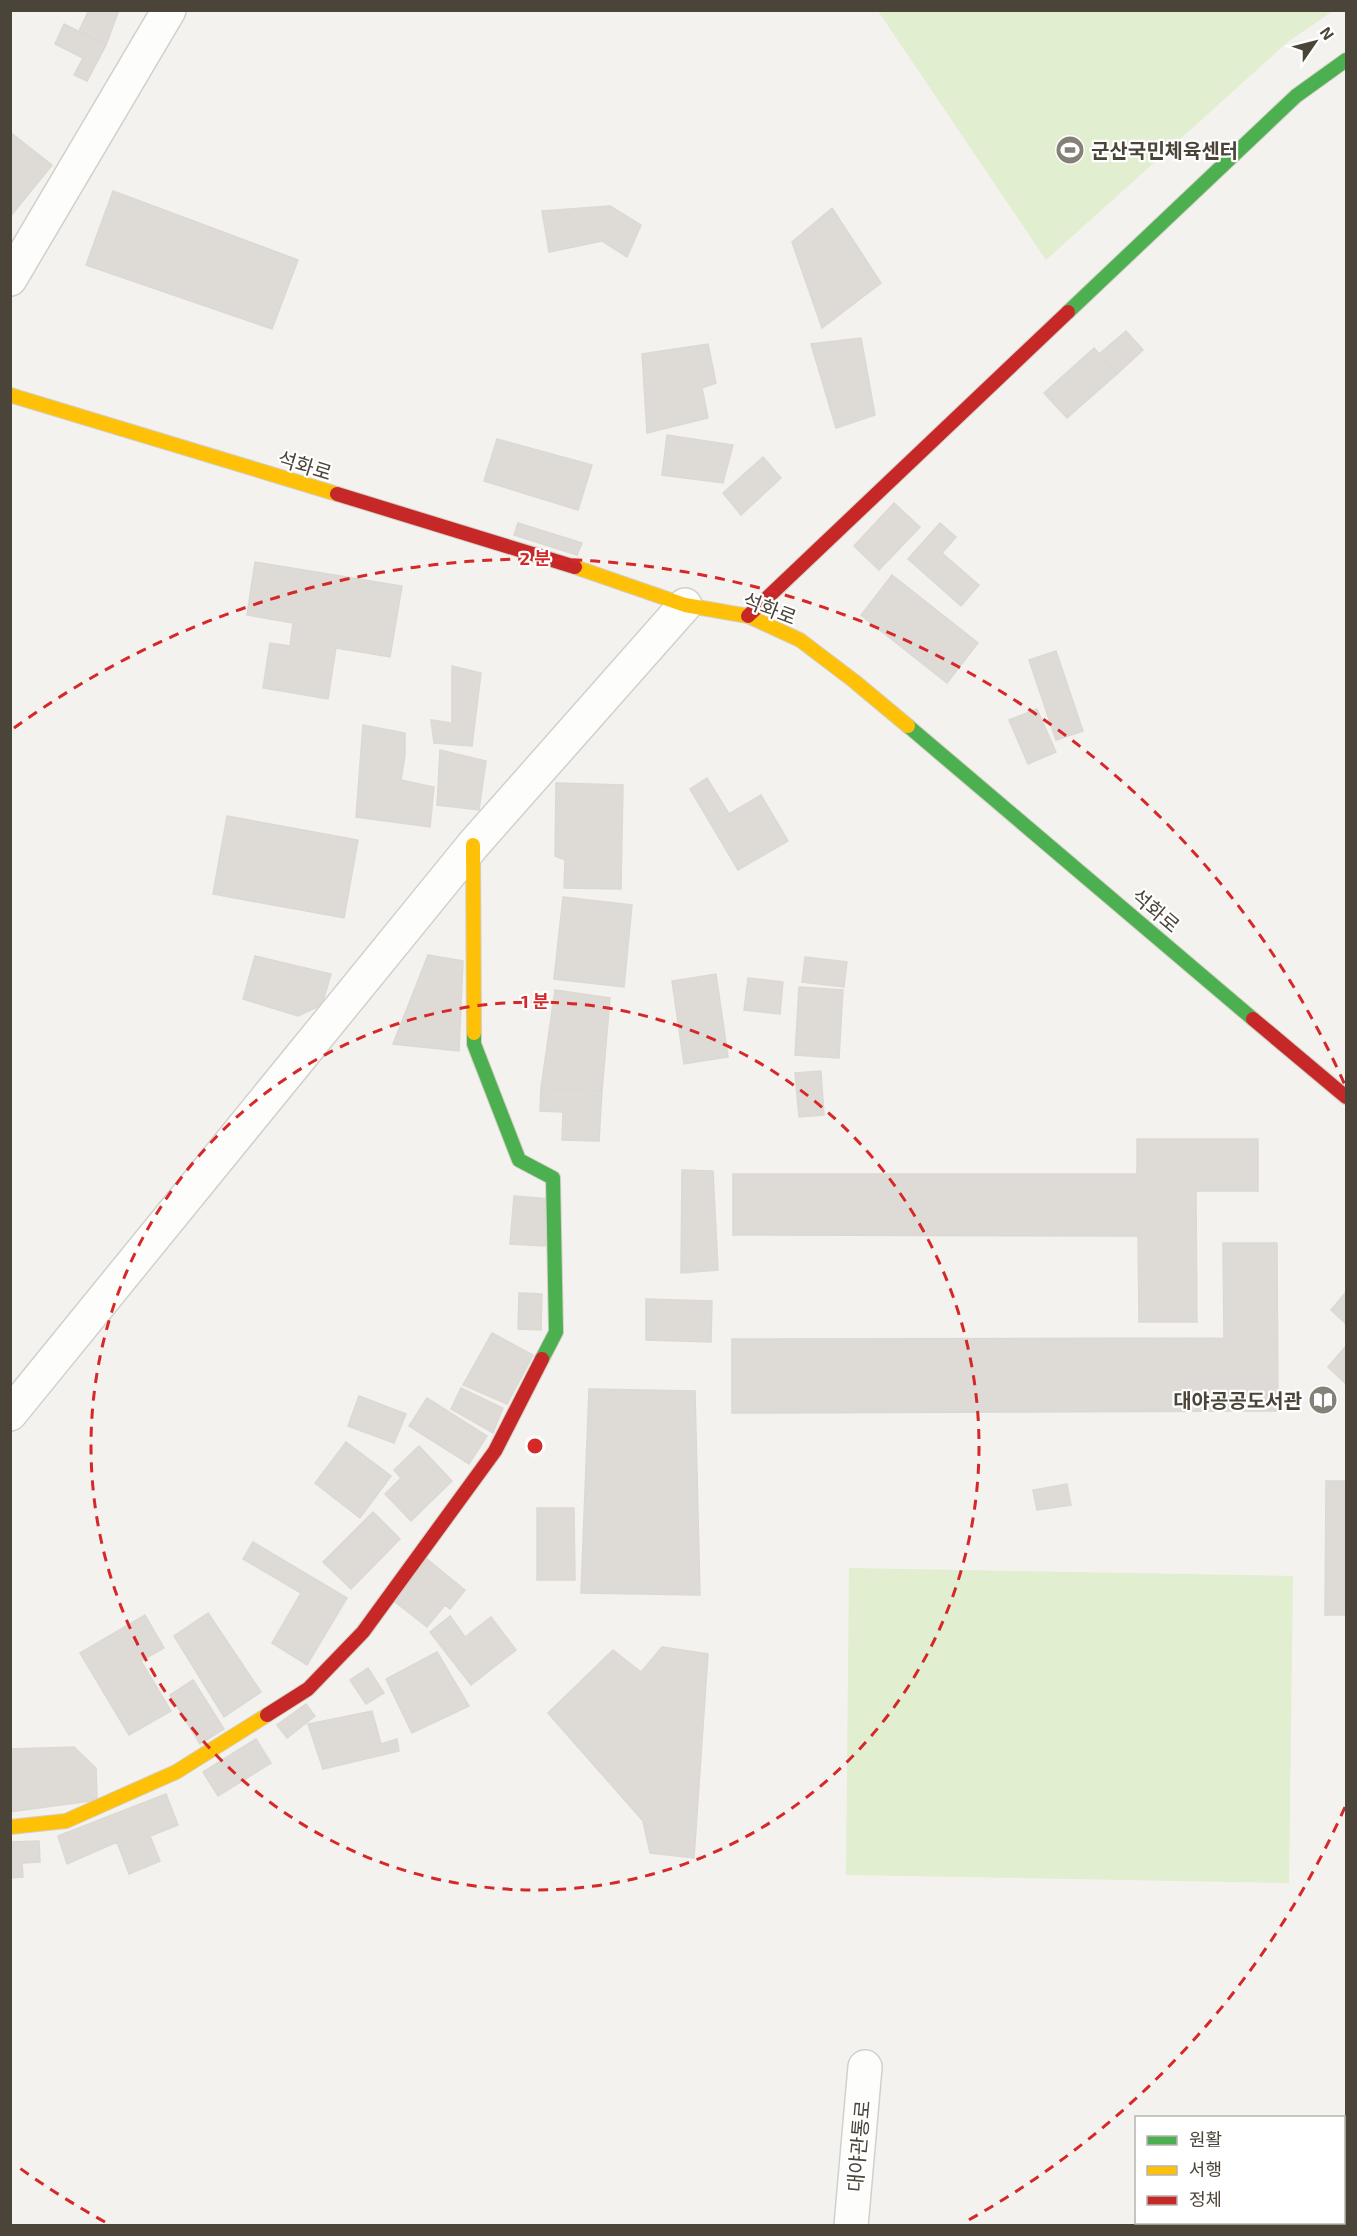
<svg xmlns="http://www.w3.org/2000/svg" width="1357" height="2236" font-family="'Exo 2','Noto Sans KR',sans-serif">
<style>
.green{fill:#e1eecf}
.building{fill:#dedbd6;stroke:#dcd9d4;stroke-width:1.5}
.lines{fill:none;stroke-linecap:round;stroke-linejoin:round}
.street-casing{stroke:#d2d0cb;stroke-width:36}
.fast-casing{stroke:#d3cfc5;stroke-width:16}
.slow-casing{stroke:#d3cfc5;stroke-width:16}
.jam-casing{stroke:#d3cfc5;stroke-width:16}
.street{stroke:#fdfdfc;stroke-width:33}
.fast{stroke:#4caf50;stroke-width:14}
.slow{stroke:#ffc107;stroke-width:14}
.jam{stroke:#c62828;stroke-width:14}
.ring{fill:none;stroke:#d62828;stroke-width:3;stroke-dasharray:10 8}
.labels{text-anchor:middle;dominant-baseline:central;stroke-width:4.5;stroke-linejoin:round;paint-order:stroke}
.poi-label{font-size:20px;font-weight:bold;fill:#4b4439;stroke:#fff;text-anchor:start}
.street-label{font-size:20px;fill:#4b4439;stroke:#fff}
.centre{fill:#d62828;stroke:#fff;stroke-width:3}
.ring-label{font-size:18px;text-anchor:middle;font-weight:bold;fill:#d62828;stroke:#fff;stroke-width:4.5;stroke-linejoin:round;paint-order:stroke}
</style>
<rect width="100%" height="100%" fill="#f4f2ee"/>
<path class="green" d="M878,11H1333L1289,41L1046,260Z
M849,1568L1293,1576L1289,1883L846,1875Z"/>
<path class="building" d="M89,10H119L106,45L79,31Z
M64,24L106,45L87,81L74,75L83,58L55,44Z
M10,132L52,165L10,217Z
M113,191L298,260L272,329L86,265Z
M610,206L641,225L627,257L602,241L549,252L542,211Z
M832,208L881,283L822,328L792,242Z
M1126,331L1143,350L1117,374L1099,354Z
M861,338L875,415L836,428L811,344Z
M708,344L716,383L702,388L708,418L647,433L642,354Z
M1094,348L1117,374L1067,418L1044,393Z
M667,435L733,445L723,483L662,475Z
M497,439L592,465L578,510L484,481Z
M763,457L781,478L741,515L723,493Z
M894,503L920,527L879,570L854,546Z
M518,523L582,543L577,555L514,535Z
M940,523L956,537L942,553L979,585L961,606L908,559Z
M255,562L402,586L390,657L336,648L328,699L263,688L270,643L290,646L293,623L247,615Z
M892,575L978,643L947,683L861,615Z
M1056,651L1083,731L1056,740L1029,660Z
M452,666L481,673L472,746L434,743L431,720L452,723Z
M1037,709L1056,752L1028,764L1009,720Z
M363,725L405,733V756L401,780L434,787L430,827L356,817Z
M440,750L486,761L479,810L437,805Z
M707,778L729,814L761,795L788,841L738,870L690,789Z
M556,783L623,785L621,889L564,888L565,860L555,856Z
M227,816L358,840L344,918L213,894Z
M563,897L632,905L624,987L554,979Z
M428,955L463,961L459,1051L393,1044Z
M255,956L331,974L322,1005L298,1016L243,999Z
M805,957L847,962L844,987L802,982Z
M716,974L728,1057L684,1064L672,981Z
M748,978L783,982L780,1014L744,1010Z
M799,987L843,990L839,1058L795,1055Z
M555,990L610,998L602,1091L541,1088Z
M821,1071L824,1115L799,1117L795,1073Z
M541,1088L602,1091L599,1141L562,1140L563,1112L540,1111Z
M1137,1139H1258V1191H1196L1197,1322H1139L1138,1236L733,1235V1174H1137Z
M682,1170L713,1171L718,1270L681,1273Z
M514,1196L549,1199L545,1246L510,1244Z
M1223,1243H1277L1278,1411L732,1413V1339L1224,1338Z
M1346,1292V1324L1331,1310Z
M519,1293L542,1294L541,1330L518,1329Z
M646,1299L712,1301L711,1342L646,1340Z
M492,1333L533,1355L507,1404L463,1385Z
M1346,1346V1384L1328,1367Z
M461,1388L503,1408L493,1433L451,1409Z
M589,1389L695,1391L700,1595L581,1593Z
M359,1396L406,1414L394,1443L348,1426Z
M427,1398L487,1436L469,1464L409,1426Z
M346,1442L391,1476L360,1518L315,1483Z
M419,1446L452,1481L411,1521L385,1494L401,1478L394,1470Z
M1326,1481H1346V1615H1325Z
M1067,1484L1071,1505L1037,1510L1033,1490Z
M537,1508H574L575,1580H537Z
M373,1512L400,1539L351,1589L323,1562Z
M253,1542L347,1598L307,1665L272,1643L301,1593L243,1559Z
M427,1559L465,1590L450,1609L445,1605L427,1627L394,1601Z
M208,1613L261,1692L224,1717L174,1636Z
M145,1615L164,1648L141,1661L171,1711L129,1735L80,1653Z
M450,1616L465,1637L491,1617L516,1650L471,1685L430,1632Z
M662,1647L708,1654L694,1858L650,1853L643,1821L548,1713L613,1650L641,1672Z
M437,1652L469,1706L412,1733L386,1679Z
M368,1668L384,1693L366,1704L350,1680Z
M193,1680L224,1729L200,1744L170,1695Z
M306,1704L315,1716L287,1738L277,1725Z
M372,1711L381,1744L397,1739L399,1751L323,1769L308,1724Z
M256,1739L271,1763L218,1796L203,1772Z
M74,1747L96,1768L97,1800L10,1812V1749Z
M166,1794L178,1825L150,1836L160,1861L129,1874L117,1842L67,1864L58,1836Z
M39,1841L40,1862L22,1863L23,1877L10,1878V1842Z"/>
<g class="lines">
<g class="street-casing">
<path id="street" d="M10,279L169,10
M10,1414L473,845L685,605
M851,2226L865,2067"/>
</g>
<g class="fast-casing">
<path id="fast" d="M1068,312L1296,96L1346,60
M908,726L1253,1019
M474,1033V1044L519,1160L553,1178L556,1332L542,1359"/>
</g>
<g class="slow-casing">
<path id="slow" d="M10,395L337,494
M575,567L685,605L748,616L800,640L854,681L908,726
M473,845L474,1033
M10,1827L66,1821L176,1772L267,1715"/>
</g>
<g class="jam-casing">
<path id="jam" d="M337,494L575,567
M748,616L1068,312
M1253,1019L1346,1097
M267,1715L308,1689L363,1632L495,1451L542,1359"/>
</g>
<use href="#street" class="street"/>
<use href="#fast" class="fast"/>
<use href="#slow" class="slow"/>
<use href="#jam" class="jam"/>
</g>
<g class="ring">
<circle cx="535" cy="1446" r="444"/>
<path d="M1345 1807A887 887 0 0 1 965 2222M105 2222A887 887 0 0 1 14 2164M14 728A887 887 0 0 1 1345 1085"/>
</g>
<defs>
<g id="stadium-disc" transform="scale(1.5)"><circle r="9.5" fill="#868178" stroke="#fff"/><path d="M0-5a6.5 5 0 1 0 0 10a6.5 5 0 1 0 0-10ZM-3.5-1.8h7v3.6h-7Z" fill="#fff"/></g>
<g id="library-disc" transform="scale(1.5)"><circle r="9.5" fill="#868178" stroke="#fff"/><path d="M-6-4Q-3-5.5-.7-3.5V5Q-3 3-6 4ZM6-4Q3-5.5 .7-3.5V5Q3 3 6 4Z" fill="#fff"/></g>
</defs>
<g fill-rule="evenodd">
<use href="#stadium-disc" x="1070" y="150"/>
<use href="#library-disc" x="1323" y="1400"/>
</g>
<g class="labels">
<g class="poi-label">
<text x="1091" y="150">군산국민체육센터</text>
<text x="1302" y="1400" text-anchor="end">대야공공도서관</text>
</g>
<g class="street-label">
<text transform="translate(305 465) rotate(17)">석화로</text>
<text transform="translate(770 608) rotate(21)">석화로</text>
<text transform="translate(1156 910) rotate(40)">석화로</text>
<text transform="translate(858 2146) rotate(-85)">대야관통로</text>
</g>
</g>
<circle cx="535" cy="1446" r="9" class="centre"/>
<g class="ring-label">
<text x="535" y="565">2 분</text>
<text x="535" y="1008">1 분</text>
</g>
<rect width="1357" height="2236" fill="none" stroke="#4b4439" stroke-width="24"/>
<rect x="1135" y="2116" width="210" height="108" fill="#ffffff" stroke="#b7b4b0" stroke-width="1.5"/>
<rect x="1147" y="2136" width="30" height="9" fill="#4caf50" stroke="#b7b4b0" stroke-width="1.5"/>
<text x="1189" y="2146" font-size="18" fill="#4b4439">원활</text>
<rect x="1147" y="2166" width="30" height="9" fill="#ffc107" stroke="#b7b4b0" stroke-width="1.5"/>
<text x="1189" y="2176" font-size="18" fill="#4b4439">서행</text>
<rect x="1147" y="2196" width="30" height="9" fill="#c62828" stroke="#b7b4b0" stroke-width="1.5"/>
<text x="1189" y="2206" font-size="18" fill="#4b4439">정체</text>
<g transform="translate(1315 42) rotate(55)" stroke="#ffffff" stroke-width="4.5" paint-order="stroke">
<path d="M0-4.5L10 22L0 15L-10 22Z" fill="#4b4439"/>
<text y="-9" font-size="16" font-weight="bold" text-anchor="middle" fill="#4b4439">N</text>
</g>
</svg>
